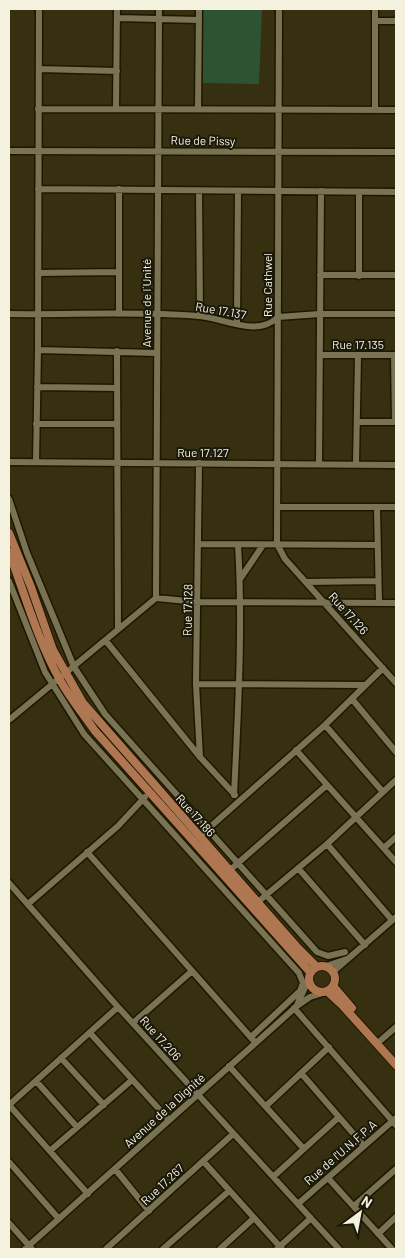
<svg xmlns="http://www.w3.org/2000/svg" width="405" height="1258" font-family="Barlow,sans-serif">
<style>
.green{fill:#2d5332}
.lines{fill:none;stroke-linecap:round;stroke-linejoin:round}
.minor-casing{stroke:#1e1700;stroke-width:9}
.major-casing{stroke:#1e1700;stroke-width:10}
.minor{stroke:#7a7353;stroke-width:6}
.major{stroke:#af7751;stroke-width:8}
.labels{text-anchor:middle;dominant-baseline:central;stroke-width:4;stroke-linejoin:round;paint-order:stroke}
.street-label{font-size:12px;fill:#f5f1df;stroke:#1a180b}
</style>
<rect width="100%" height="100%" fill="#363011"/>
<path class="green" d="M202,9H262L259,84L203,83Z"/>
<g class="lines">
<g class="minor-casing">
<path id="minor" d="M279,9L277,544L285,559L396,683
M375,9V110
M118,18L199,20
M375,21H396
M39,69L117,71
M116,108L117,9
M38,109L396,110
M198,109L199,9
M9,151L396,152
M38,189L396,192
M199,191L200,316
M38,273L118,272
M320,275H396
M359,276V192
M9,314C72,315 136,311 199,316C225,318 257,338 278,317L320,314H396
M119,314V189
M237,323L238,192
M38,350L157,353
M117,351L118,628
M321,355H396
M394,355L395,422
M37,387L117,388
M357,422H396
M36,424H117
M9,462L396,465
M36,462L38,350L39,9
M199,463L196,684L200,757
M319,464L321,191
M356,464L358,355
M9,499L27,553L74,667L105,714L317,952L328,956L345,952
M277,507H396
M377,508L379,603
M199,544L377,545
M240,579L263,545
M9,581L45,672L84,734L299,973L303,983L300,991L251,1037
M306,582L378,581
M156,598L159,9
M106,641L200,757L235,795
M196,684L365,685
M352,699L396,752
M9,720L156,598L198,602L396,603
M325,725L383,792
M296,750L396,862
M234,795C238,712 243,628 238,545
M200,836L325,725L383,668
M327,844L392,920
M385,847L396,837
M87,852L254,1041
M298,868L365,945
M230,870L327,785
M9,883L118,1007L339,1249
M259,901L327,844L396,780
M28,904L118,826L145,797
M326,966L347,959
M334,971L396,917
M297,1005L308,981
M294,1008L396,1125
M133,1023L192,971
M90,1033L169,1120
M381,1040L396,1027
M61,1058L104,1105
M229,1066L304,1149
M301,1073L364,1146
M36,1081L77,1127
M9,1105L118,1007
M9,1105L88,1194
M266,1106L329,1047
M51,1150L132,1080
M203,1161L282,1249
M9,1162L59,1219
M115,1169L149,1211
M274,1176L339,1117
M328,1178L392,1249
M299,1203L396,1118
M354,1206L396,1169
M9,1223L32,1249
M378,1234L396,1217
M25,1249L297,1006L310,997L323,993
M106,1249L233,1134
M163,1249L229,1191
M220,1249L254,1218
M277,1249L311,1218"/>
</g>
<g class="major-casing">
<path id="major" d="M9,533L31,587L53,650L83,703L296,946L316,966
M9,552C25,595 38,641 60,680C70,698 83,714 95,731L310,972
M309 979a13 13 0 1 1 26 0a13 13 0 1 1-26 0Z
M334,987L352,1008
M328,992L342,1005L396,1065"/>
</g>
<use href="#minor" class="minor"/>
<use href="#major" class="major"/>
</g>
<g class="labels">
<g class="street-label">
<text transform="translate(203 140) rotate(1)">Rue de Pissy</text>
<text transform="translate(267 285) rotate(-90)">Rue Cathwel</text>
<text transform="translate(146 303) rotate(-90)">Avenue de l´Unité</text>
<text transform="translate(221 310) rotate(10)">Rue 17.137</text>
<text x="358" y="344">Rue 17.135</text>
<text x="203" y="452">Rue 17.127</text>
<text transform="translate(187 610) rotate(-89)">Rue 17.128</text>
<text transform="translate(349 613) rotate(48)">Rue 17.126</text>
<text transform="translate(196 815) rotate(48)">Rue 17.186</text>
<text transform="translate(161 1038) rotate(48)">Rue 17.206</text>
<text transform="translate(164 1110) rotate(-42)">Avenue de la Dignité</text>
<text transform="translate(340 1152) rotate(-41)">Rue de l'U.N.F.P.A</text>
<text transform="translate(162 1184) rotate(-43)">Rue 17.267</text>
</g>
</g>
<rect width="405" height="1258" fill="none" stroke="#f5f1df" stroke-width="20"/>
<g transform="translate(360 1213) rotate(32)" stroke="#1a180b" stroke-width="4" paint-order="stroke">
<path d="M0-4L9 19L0 12L-9 19Z" fill="#f5f1df"/>
<text y="-8" font-size="14" font-weight="bold" text-anchor="middle" fill="#f5f1df">N</text>
</g>
</svg>
